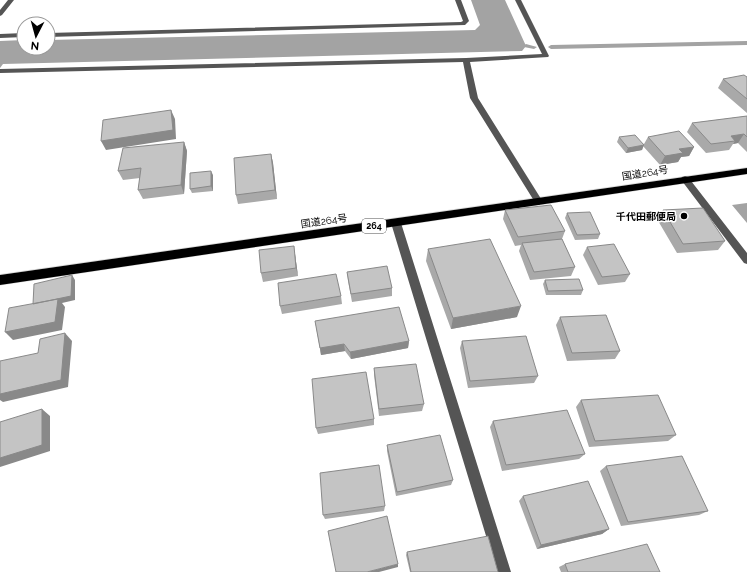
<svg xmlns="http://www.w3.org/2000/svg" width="747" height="572" font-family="Raleway,'Noto Sans JP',sans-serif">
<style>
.water{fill:#a3a3a3}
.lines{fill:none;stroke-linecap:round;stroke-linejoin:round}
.stream{fill:#a3a3a3;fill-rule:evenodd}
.highway-casing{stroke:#dbdbdb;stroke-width:1}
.minor{fill:#555;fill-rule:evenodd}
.highway{fill:#000;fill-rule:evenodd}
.wall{fill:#a9a9a9}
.shaded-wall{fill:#898989}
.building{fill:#c4c4c4;stroke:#898989}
.poi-dot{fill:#000;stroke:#fff;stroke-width:1.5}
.labels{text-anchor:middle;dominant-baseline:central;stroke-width:3;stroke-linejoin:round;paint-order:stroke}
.shield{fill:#fff;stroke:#4c4c4c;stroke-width:1}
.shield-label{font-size:9px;font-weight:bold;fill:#000}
.street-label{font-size:10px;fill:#000;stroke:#fff}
.poi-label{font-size:10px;font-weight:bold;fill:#000;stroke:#fff;text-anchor:end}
</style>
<rect width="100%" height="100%" fill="#fff"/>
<path class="water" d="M471,0H505L526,46L522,51L3,64L0,68V41L24,40V48H48V40L475,30L480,25Z
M747,203V223L732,205Z"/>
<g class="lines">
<path class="stream" d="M747,41V45L551,49L548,47L551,45Z
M526,44L537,47L534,49L524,47L523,46Z"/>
<g class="highway-casing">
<path id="highway" d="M747,168V174L0,285V275Z"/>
</g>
<path class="minor" d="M8,0H14L2,15L0,16V10Z
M455,0H461L469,21L465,25L48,37V33L461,22L463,21Z
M515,0H521L549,56L548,57L470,62L478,98L543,202L539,205L536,204L470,98L463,62L0,73V69L466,58L542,54Z
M24,33V37L0,38V34Z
M685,176L688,177L747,253V264L744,263L682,181L681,179L682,177Z
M396,220L401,223L511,572H497L391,223Z"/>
<use href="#highway" class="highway"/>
</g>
<path class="wall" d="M747,77V113L718,88L723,79Z
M747,116V152L738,143L733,144L729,150L706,153L687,132L692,123Z
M619,137L644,144L648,137L694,147L689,156L681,157L678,162L660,165L643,146L642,150L626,153L617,142Z
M184,142L187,151L184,194L143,199L138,190L140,178L123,180L118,171Z
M271,154L273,163L277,199L238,204L236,195Z
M213,175V191L192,193L190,189Z
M505,210L565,231L562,239L575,267L571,276L530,280L519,251L521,245L515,246L503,219Z
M663,210L725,241L718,250L677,253L657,219Z
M567,213L600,234L598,239L575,240L565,218Z
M587,247L630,274L625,282L598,285L583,255Z
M428,249L517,317L451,329L426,261Z
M295,254L298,276L263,282L261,273Z
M347,272L392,288V296L352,302L348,281Z
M545,280L583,290L581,295H546L543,284Z
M341,296L342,304L282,314L280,306Z
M560,317L620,351L615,359L567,361L556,325Z
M315,321L409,341L408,348L351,359L345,351L321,355Z
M462,341L538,376L534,383L468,388L460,348Z
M374,368L424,404L422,411L379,416L374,375Z
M581,400L676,435L668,441L589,447L576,407Z
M374,419V425L318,434L316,428Z
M493,421L585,454L579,459L502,471L490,427Z
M387,445L453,480L451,485L396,496L387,451Z
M606,466L708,511L699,515L621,526L600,471Z
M523,496L609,529L602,534L537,549L519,501Z
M385,506L384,511L325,519L323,515Z
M407,552L498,572H410L406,555Z
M565,564L660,572H561L559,567Z"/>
<path class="shaded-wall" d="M171,110L175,119L176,139L106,150L101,141Z
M744,134L738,143L733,144L735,141L731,136Z
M184,142L187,151L184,194L181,185Z
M644,145L642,150L626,153L628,148Z
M694,147L689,156L681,157L678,162L660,165L665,156L679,149Z
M271,154L273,163L277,199L275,190Z
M211,171L213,175V191L211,186Z
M294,246L295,254L298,276L296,268Z
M72,275L75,280V300L62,303L65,307L62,330L13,340L5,332Z
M521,306L517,317L451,329L453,318Z
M65,333L72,341L68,387L3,402L0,400V394Z
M409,341L408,348L351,359L350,352Z
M344,344L345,351L321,355L320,348Z
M42,409L50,416V451L0,467V458Z
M609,529L602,534L537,549L541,545Z
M398,564V567L379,572H367Z"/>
<path class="building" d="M744,75L747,77V99L723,79Z
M171,110L173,130L101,141L103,120Z
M747,116V137L744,134L731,136L735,141L711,144L692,123Z
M679,131L694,147L679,149L683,153L665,156L648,137Z
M635,135L644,145L628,148L619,137Z
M184,142L181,185L138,190L141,168L118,171L123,148Z
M271,154L275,190L236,195L234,158Z
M211,171V186L190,189V173Z
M551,205L565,231L518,237L505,210Z
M703,208L725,241L683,244L663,210Z
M590,212L600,234L577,235L567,213Z
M490,239L521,306L453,318L428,249Z
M562,239L575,267L534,272L522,243Z
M614,244L630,274L602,277L587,247Z
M294,246L296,268L261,273L259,250Z
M387,266L392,288L351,294L347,272Z
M336,274L341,296L280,306L278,283Z
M72,275L71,296L33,304L34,284Z
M579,279L583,290L548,291L545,280Z
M58,299L55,322L5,332L9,308Z
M399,307L409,341L350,352L344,344L320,348L315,321Z
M606,315L620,351L572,353L560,317Z
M65,333L61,380L0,394V361L38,353L40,339Z
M526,336L538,376L470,381L462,341Z
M416,364L424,404L379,409L374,368Z
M366,372L374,419L316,428L312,379Z
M658,395L676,435L595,441L581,400Z
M42,409V445L0,458V422Z
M567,410L585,454L506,465L493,421Z
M440,435L453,480L397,492L387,445Z
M682,456L708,511L628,522L606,466Z
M379,465L385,506L323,515L320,473Z
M588,481L609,529L541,545L523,496Z
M387,516L398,564L367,572H336L328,531Z
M488,536L498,572H411L407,552Z
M647,544L660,572H568L565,564Z"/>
<circle class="poi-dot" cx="684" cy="216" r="4"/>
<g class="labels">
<rect class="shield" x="362" y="219" width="24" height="14" rx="3"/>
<g class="shield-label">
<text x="374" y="226">264</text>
</g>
<g class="street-label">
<text transform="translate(645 173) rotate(-9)">国道264号</text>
<text transform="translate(324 221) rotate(-8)">国道264号</text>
</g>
<g class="poi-label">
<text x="676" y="216">千代田郵便局</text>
</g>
</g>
<g transform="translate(36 36) rotate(186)"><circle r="19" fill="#ffffff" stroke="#999999"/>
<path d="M0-3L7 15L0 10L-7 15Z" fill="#000000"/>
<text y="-6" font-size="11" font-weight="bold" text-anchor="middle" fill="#000000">N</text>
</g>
</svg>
